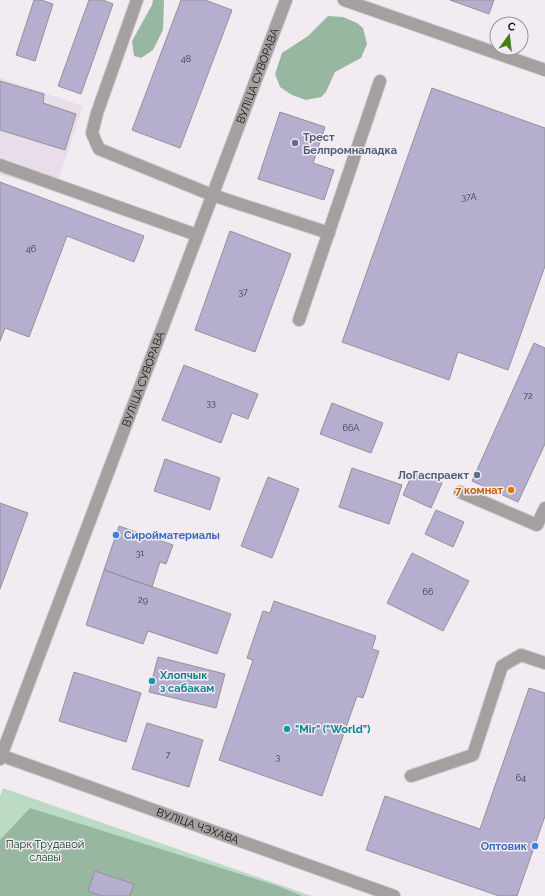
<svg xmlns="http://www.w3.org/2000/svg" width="545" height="896" font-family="Raleway,sans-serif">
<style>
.built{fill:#e9dde9}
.green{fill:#bcdac4}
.forest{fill:#98b7a0}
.building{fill:#b5aecf;stroke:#939299}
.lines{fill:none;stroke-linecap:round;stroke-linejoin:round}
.minor-casing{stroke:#cec9ce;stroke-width:14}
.minor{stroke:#a4a09f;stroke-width:12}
.service-dot{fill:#5c6f8a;stroke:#f2ecf2;stroke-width:1.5}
.food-dot{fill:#e8710a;stroke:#f2ecf2;stroke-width:1.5}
.shop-dot{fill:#3f7fe0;stroke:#f2ecf2;stroke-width:1.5}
.culture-dot{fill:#0f9aa8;stroke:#f2ecf2;stroke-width:1.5}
.labels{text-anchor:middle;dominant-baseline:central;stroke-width:3;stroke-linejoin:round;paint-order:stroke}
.number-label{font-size:9px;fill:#3b3841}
.street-label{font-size:11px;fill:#121012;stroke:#f2ecf2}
.service-label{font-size:11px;font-weight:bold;fill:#4e5e75;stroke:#f2ecf2;text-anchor:start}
.food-label{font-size:11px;font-weight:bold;fill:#c56008;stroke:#f2ecf2;text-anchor:end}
.shop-label{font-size:11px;font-weight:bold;fill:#366cbe;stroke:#f2ecf2;text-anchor:start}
.culture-label{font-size:11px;font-weight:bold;fill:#0d838f;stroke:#f2ecf2;text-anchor:start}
.park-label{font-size:11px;fill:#003718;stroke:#f2ecf2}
</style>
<rect width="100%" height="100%" fill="#f2ecf2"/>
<path class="built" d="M0,78L83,106L55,190L0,175Z"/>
<path class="green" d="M3,788L312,896H0V796Z"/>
<path class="forest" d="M153,0H164L163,30L153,50L141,58L134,56L132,41L152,5Z
M328,16L343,17L357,23L363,28L367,44L361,58L335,72L326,92L321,97L306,100L292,95L280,87L275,74L282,53L308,36Z
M30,808L278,886L302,896H0V840Z"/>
<path class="building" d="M34,0H41L53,4L35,61L16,55Z
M89,0H103L113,4L81,94L58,86Z
M181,0H205L232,10L180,148L132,130Z
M450,0H494L489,14Z
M0,81L44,94L43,103L76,114L65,150L0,130Z
M432,88L545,128V266L508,370L458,352L449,380L342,342Z
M280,112L325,127L313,163L334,170L324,200L258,179Z
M0,182L144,236L134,262L67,236L29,337L5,328L0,341Z
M230,231L291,254L255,352L195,330Z
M534,343L545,348V444L518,502L472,481Z
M184,365L258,394L248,419L232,413L221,443L162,420Z
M332,403L383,423L371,453L320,434Z
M165,459L220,478L210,510L154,491Z
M352,468L402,485L389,524L339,507Z
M414,470L442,483L431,508L403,495Z
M268,477L299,489L272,558L241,546Z
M0,503L28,513L0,589Z
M436,510L464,522L453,547L425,534Z
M119,526L173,545L166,564L160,562L152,587L104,570Z
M412,553L469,581L443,631L387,603Z
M104,570L231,614L217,654L148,631L143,644L86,625Z
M274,601L376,636L372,649L379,651L363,698L357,696L322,796L219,760L253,660L247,658L263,611L270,613Z
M158,657L225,674L216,708L149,692Z
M74,672L141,693L126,742L59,721Z
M529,688L545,693V816L517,896H499L366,850L385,796L480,829Z
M147,723L203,740L189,787L132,769Z
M95,871L134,884L130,896H102L88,891Z"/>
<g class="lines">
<g class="minor-casing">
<g id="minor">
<path d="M137,0L97,113L92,133L99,149L212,195L329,233"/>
<path d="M344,0L545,70"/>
<path d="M0,165L197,235"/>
<path d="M299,320L380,81"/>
<path d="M460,492L537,525L545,508"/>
<path id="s1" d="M0,755L394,896"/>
<path id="s2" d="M0,759L286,0"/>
<path d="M411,776L473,755L502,666L521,655L545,663"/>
</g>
</g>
<use href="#minor" class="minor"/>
</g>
<g class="service-dot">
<circle cx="295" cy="143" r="4"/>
<circle cx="477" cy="475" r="4"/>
</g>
<circle class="food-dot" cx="511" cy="490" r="4"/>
<g class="shop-dot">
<circle cx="116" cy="535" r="4"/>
<circle cx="535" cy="846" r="4"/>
</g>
<g class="culture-dot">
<circle cx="152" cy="681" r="4"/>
<circle cx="287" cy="729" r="4"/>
</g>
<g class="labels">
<g class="number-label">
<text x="186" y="59">48</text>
<text x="469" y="197">37А</text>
<text x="31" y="249">46</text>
<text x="243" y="292">37</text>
<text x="528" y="396">72</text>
<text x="211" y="403">33</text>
<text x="351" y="428">66А</text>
<text x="140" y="553">31</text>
<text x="428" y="592">66</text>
<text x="143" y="600">29</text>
<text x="168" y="755">7</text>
<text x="278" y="757">3</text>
<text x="521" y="778">64</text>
</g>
<g class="street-label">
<text stroke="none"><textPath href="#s2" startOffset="730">ВУЛІЦА СУВОРАВА</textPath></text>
<text stroke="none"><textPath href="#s2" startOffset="406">ВУЛІЦА СУВОРАВА</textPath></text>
<text stroke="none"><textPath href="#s1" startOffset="210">ВУЛІЦА ЧЭХАВА</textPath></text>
</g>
<g class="service-label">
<text x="303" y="137">Трест<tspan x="303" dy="13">Белпромналадка</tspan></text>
<text x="469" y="475" text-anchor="end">ЛоГаспраект</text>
</g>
<g class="food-label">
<text x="503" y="490">7 комнат</text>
</g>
<g class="shop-label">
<text x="124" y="535">Сиройматериалы</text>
<text x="527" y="846" text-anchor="end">Оптовик</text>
</g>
<g class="culture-label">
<text x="160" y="675">Хлопчык<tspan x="160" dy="13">з сабакам</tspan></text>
<text x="295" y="729">"Mir" ("World")</text>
</g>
<g class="park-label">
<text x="45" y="844">Парк Трудавой<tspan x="45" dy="13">славы</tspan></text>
</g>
</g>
<g transform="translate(509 36) rotate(15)"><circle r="19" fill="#f2ecf2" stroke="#989498"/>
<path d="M0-3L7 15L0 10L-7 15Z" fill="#447d15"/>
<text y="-6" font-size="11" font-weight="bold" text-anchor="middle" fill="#121012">С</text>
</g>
</svg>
